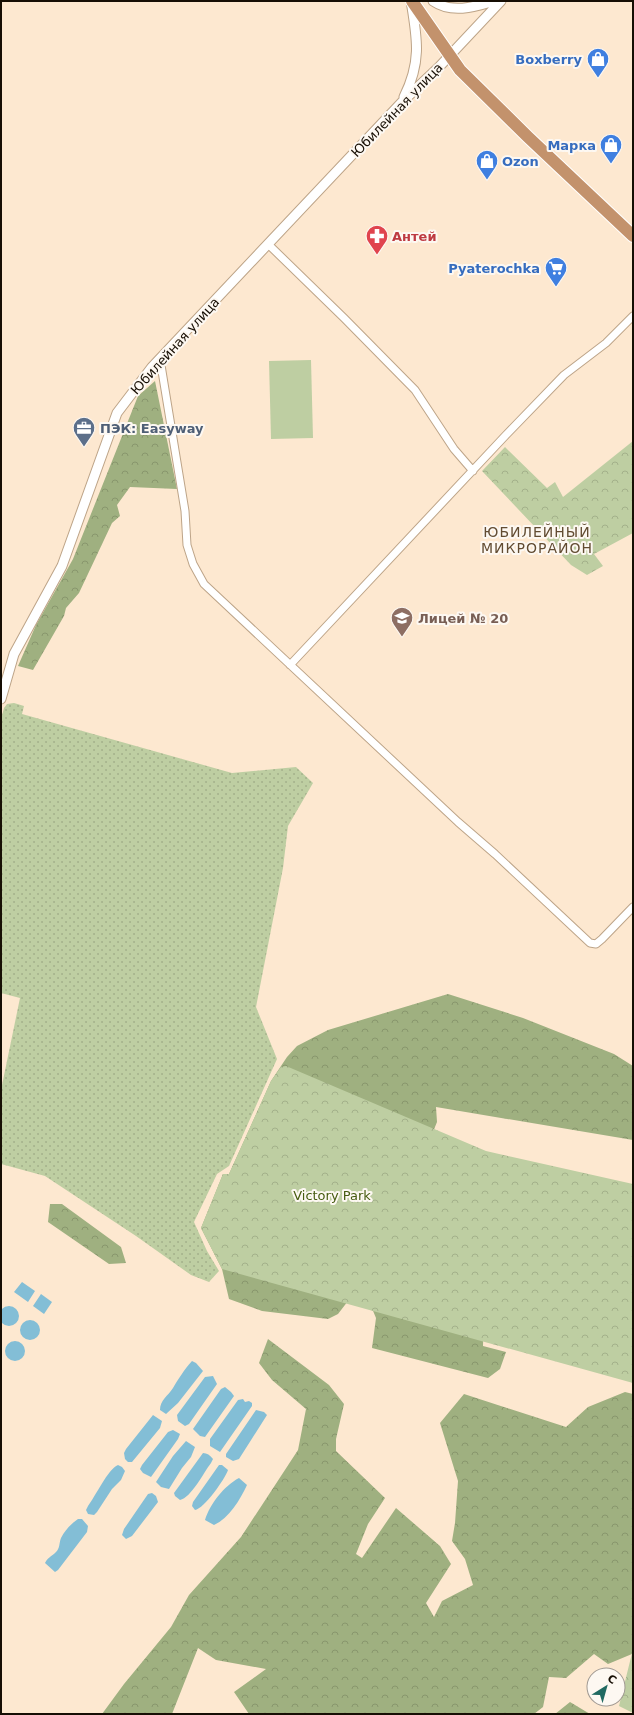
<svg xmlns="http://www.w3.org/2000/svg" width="634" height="1715" font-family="'DejaVu Sans',sans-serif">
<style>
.grass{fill:url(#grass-dots)}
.forest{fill:url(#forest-crowns)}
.park{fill:url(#park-crowns)}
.pitch{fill:#becea2}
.water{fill:#83bed6}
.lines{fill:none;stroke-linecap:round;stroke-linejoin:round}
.minor-casing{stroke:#bda488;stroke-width:9}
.tertiary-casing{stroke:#bda488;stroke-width:11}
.trunk-casing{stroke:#fff;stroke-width:14}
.minor{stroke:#fff;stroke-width:7}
.tertiary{stroke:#fff;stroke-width:9}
.trunk{stroke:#c3926c;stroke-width:12}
.labels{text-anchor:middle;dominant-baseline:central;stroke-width:4;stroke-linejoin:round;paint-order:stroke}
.shop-label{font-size:13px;font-weight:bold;fill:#366cbe;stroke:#fdf8f2;text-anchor:end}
.street-label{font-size:13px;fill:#160e04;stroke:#fdf8f2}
.health-label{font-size:13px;font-weight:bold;fill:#be3a42;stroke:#fdf8f2;text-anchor:start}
.service-label{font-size:13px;font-weight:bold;fill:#4e5e75;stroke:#fdf8f2;text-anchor:start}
.education-label{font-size:13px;font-weight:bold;fill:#785e54;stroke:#fdf8f2;text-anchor:start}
.park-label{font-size:13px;fill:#475c12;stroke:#fdf8f2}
.neighbourhood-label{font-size:14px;letter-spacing:1px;fill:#624c32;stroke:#fdf8f2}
</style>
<defs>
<pattern id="grass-dots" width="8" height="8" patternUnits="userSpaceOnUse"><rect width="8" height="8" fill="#becea2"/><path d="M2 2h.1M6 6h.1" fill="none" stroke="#a3b08a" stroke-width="1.8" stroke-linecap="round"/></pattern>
<pattern id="forest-crowns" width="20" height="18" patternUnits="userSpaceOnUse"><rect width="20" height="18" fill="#9fb080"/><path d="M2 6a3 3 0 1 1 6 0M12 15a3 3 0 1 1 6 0" fill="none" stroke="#88966d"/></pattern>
<pattern id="park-crowns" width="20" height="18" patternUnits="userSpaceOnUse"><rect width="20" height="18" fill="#becea2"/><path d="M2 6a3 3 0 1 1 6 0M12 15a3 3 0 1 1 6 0" fill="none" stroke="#a3b08a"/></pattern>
</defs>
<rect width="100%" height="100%" fill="#fde8d0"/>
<path class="grass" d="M14,703L24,706L22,714L232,773L296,767L313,783L288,826L283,868L256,1007L277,1059L229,1166L217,1174L194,1222L207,1251L219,1271L209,1282L191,1275L136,1236L45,1176L1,1164V1090L20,998L1,993V719L4,708L7,704Z"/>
<path class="forest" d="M155,381L177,489L130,487L117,505L120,516L112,523L79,593L66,608L64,616L33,670L18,666L36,625L73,559L138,396Z
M448,994L523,1018L614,1054L633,1066V1140L436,1107L437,1122L381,1260L484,1310L483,1346L506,1352L500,1369L488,1378L372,1348L376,1318L371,1306L348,1301L338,1314L328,1319L262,1311L229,1299L222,1269L201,1228L223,1174H229L271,1081L287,1057L297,1046L328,1030Z
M50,1204H62L121,1247L126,1263L109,1264L48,1222Z
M268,1339L329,1385L344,1404L336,1439V1451L385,1498L368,1524L356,1554L362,1558L396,1508L440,1546L451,1564L426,1603L434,1617L442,1601L473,1585L465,1559L452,1541L455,1523L458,1481L440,1423L464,1394L566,1427L588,1407L625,1392L633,1394L632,1654L608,1664L594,1654L566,1678L549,1677L543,1707L534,1714H249L234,1692L266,1669L216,1660L198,1648L172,1714H102L124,1684L171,1627L189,1595L241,1537L298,1450L306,1409L272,1380L259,1363Z
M570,1702L590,1714H555Z"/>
<path class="park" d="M633,441V533L594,554L603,566L587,575L571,565L482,471L505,447L547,488L555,482L563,497Z
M286,1066L486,1151L633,1184V1383L222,1269L201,1228L223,1174H229L271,1081L281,1067Z
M633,1649V1713L619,1706Z"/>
<path class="pitch" d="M311,360L313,438L271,439L269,361Z"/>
<path class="water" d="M22,1282L35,1291L28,1302L14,1292Z
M41,1294L52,1302L44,1314L33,1306Z
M-1 1316a10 10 0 1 1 20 0a10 10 0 1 1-20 0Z
M20 1330a10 10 0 1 1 20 0a10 10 0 1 1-20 0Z
M5 1351a10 10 0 1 1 20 0a10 10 0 1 1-20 0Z
M192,1361L196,1363L203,1371L178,1403L166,1414L160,1410C160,1400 168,1396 173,1388C179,1378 184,1370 192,1361Z
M213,1376L217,1384L189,1424L185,1426L178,1421L177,1415L205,1377Z
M225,1387L231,1392L234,1396L205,1437L200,1436L193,1429L221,1389Z
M243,1399L245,1402L249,1401L252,1403V1406L220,1452L210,1446V1439L238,1400Z
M256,1410L264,1412L267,1415L239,1459L233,1461L226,1457V1454Z
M153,1415L162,1421L160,1428L132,1462H128L125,1459L124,1453L126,1449Z
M173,1430L180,1434L178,1439L151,1477L143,1473L140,1469L142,1465L168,1432Z
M186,1441L195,1447L191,1457L182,1468L169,1489L161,1487L156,1482L173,1456Z
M203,1453C207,1453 210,1455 213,1459L211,1463C204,1472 191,1498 180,1500L175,1496L174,1493Z
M118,1465L122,1467L125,1471L121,1480L112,1489L97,1512L94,1515L88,1514L86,1510L88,1506C95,1497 108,1469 118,1465Z
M219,1465H222L228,1470C225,1479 204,1509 195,1510L192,1506L193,1502Z
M239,1478L247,1485C240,1500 229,1518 214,1525L205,1520C210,1504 224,1486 239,1478Z
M152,1493L156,1496L158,1502L132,1536L126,1539L122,1535L124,1529L148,1494Z
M78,1519H82L88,1526L87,1532L58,1570L55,1572L45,1563C48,1557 51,1557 56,1552C60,1548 59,1543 61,1538C65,1530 71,1524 78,1519Z"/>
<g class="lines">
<g class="minor-casing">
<path id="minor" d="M269,245L344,318L415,390L454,449L473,471
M160,359L185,511L187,545L193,564L204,584L458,822L495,854L590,943L596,944L602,939L633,907
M290,665L505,436L564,375L606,343L633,316"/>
</g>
<g class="tertiary-casing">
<path id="tertiary" d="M433,1C452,14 474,7 494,1
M404,97C422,61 417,38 411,1
M1,699L14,654L62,566L117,413L152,367L402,102L439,67L501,1"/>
</g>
<g class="trunk-casing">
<path id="trunk" d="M412,1L460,70L528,137L633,236"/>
</g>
<use href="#minor" class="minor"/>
<use href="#tertiary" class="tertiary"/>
<use href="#trunk" class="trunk"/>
</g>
<defs>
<g id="shop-pin" transform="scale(1.15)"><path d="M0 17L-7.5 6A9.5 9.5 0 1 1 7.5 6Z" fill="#3f7fe0" stroke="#fdf8f2"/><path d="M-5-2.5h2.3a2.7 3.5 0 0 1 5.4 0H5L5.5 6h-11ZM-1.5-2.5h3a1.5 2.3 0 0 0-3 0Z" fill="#fff"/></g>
<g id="pharmacy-pin" transform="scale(1.15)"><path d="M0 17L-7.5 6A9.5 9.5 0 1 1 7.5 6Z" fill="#e0444e" stroke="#fdf8f2"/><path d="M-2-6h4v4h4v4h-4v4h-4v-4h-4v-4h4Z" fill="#fff"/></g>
<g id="supermarket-pin" transform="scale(1.15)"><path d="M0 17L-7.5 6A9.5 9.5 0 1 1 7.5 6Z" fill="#3f7fe0" stroke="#fdf8f2"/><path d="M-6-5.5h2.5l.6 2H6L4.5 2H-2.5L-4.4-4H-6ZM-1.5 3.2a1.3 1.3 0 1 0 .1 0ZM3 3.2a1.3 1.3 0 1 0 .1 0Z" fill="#fff"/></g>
<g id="office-pin" transform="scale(1.15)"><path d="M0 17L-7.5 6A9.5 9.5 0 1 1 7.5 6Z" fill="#5c6f8a" stroke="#fdf8f2"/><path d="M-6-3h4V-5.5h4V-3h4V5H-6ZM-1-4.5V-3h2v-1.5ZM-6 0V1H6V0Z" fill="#fff"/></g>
<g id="school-pin" transform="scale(1.15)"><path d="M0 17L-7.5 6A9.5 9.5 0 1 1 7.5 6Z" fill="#8d6e63" stroke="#fdf8f2"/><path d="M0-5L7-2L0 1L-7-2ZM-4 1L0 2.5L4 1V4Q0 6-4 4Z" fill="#fff"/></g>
</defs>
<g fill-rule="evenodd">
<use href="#shop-pin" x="598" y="59"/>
<use href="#shop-pin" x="611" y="145"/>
<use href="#shop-pin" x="487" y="161"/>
<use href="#pharmacy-pin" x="377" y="236"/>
<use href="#supermarket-pin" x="556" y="268"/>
<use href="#office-pin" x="84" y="428"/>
<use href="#school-pin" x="402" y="618"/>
</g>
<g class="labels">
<g class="shop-label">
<text x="582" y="59">Boxberry</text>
<text x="596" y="145">Марка</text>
<text x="502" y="161" text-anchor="start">Ozon</text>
<text x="540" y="268">Pyaterochka</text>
</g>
<g class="street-label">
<text transform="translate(397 110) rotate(-46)">Юбилейная улица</text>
<text transform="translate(175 346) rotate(-48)">Юбилейная улица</text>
</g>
<g class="health-label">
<text x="392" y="236">Антей</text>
</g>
<g class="service-label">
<text x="100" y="428">ПЭК: Easyway</text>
</g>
<g class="education-label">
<text x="418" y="618">Лицей № 20</text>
</g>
<g class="park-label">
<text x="332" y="1195">Victory Park</text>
</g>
<g class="neighbourhood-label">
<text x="537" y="532">ЮБИЛЕЙНЫЙ<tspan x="537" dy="16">МИКРОРАЙОН</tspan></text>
</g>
</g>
<rect width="634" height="1715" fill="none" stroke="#160e04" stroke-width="4"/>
<g transform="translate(606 1687) rotate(37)"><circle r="19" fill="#fdf8f2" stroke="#a19a93"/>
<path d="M0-3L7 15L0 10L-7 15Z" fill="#206961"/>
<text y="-6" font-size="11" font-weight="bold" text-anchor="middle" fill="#160e04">С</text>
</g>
</svg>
